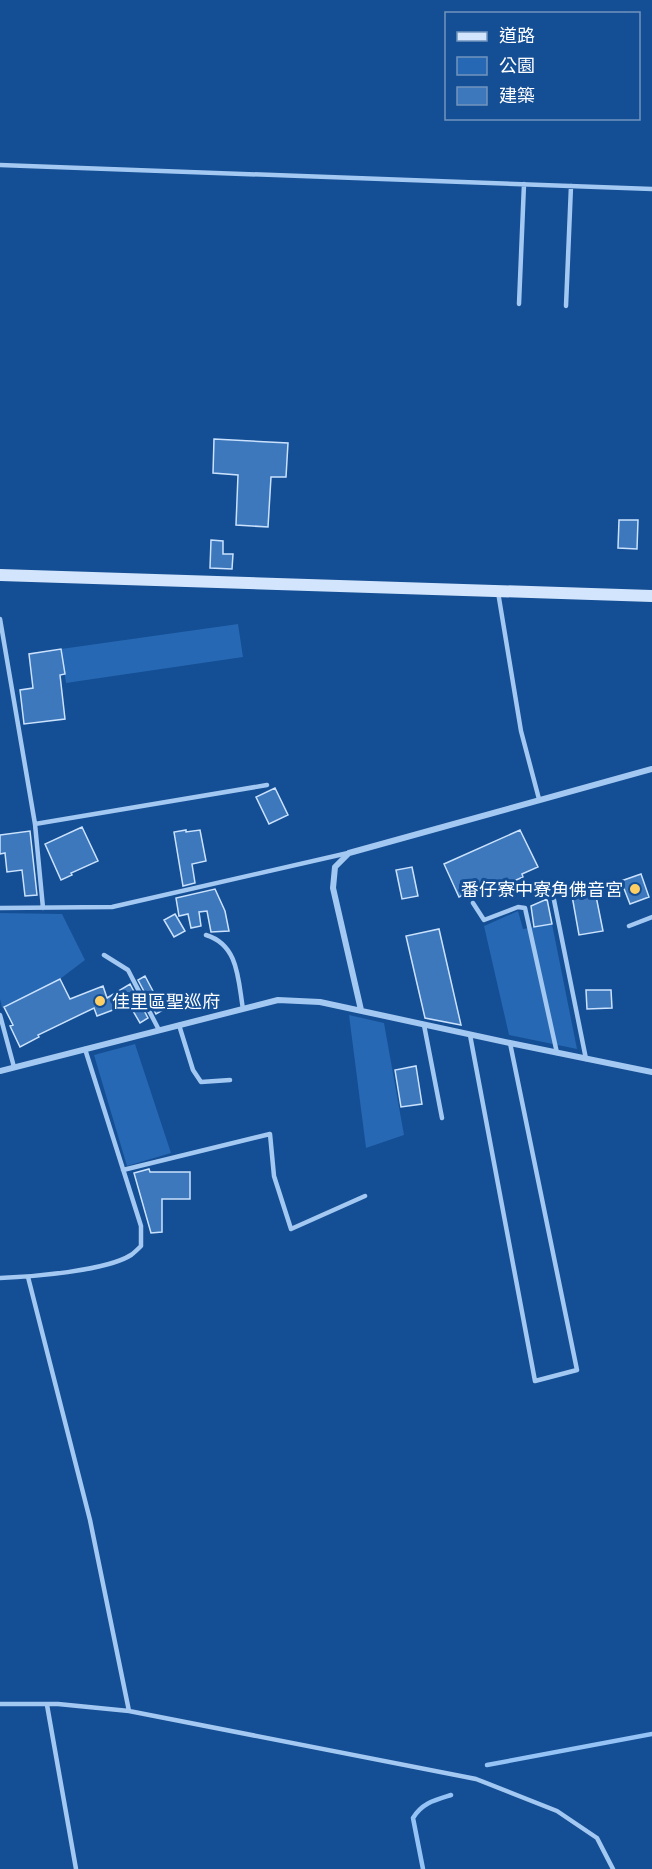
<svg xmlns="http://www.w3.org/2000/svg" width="652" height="1869" font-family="'Golos Text','Noto Sans TC',sans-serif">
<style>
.green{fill:#2668b3}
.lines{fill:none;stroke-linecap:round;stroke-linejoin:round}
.stream{stroke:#95c3f5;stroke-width:4.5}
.building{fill:#3d77bc;stroke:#cae2fd;stroke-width:1.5}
.lane{stroke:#a3c8f2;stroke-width:4.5}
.street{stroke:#a3c8f2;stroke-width:6}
.secondary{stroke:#d2e5fc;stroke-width:12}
.poi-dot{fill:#ffcf64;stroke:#144e94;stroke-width:2}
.labels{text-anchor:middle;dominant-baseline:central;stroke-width:6;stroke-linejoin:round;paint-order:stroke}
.poi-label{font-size:18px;fill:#fff;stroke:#144e94;text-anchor:end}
</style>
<rect width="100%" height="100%" fill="#144e94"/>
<path class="green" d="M238,624L243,657L66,683L61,649Z
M518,911L523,929L552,924L577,1049L509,1035L484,926Z
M0,913L62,914L85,960L60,979L2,1008L0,999Z
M349,1015L384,1023L404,1135L366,1148Z
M135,1044L171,1153L127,1166L94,1055Z"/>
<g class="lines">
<path class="stream" d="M487,1765L652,1734
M423,1869L413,1818C422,1803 435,1800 451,1795"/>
</g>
<path class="building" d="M214,439L288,443L286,477H271L268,527L236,525L238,475L213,473Z
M619,520H638L637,549L618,548Z
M211,540L223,541V554H233L232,569L210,568Z
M61,649L65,674L60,675L65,719L24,724L20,690L33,688L29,654Z
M275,788L288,815L269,824L256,797Z
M82,827L98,861L71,873L72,875L61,880L45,844Z
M186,830V832L200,830L206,861L192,864L195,883L183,886L174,832Z
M520,830L538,867L522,874L523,877L484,894L480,887L459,897L444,864Z
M30,831L37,895L25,896L22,870L7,872L5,853L0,854V835Z
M412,867L418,896L402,899L396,870Z
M641,874L649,897L630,904L621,881Z
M594,886L603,931L579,935L571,890Z
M215,889L225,911L229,931L211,932L207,911L199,912L201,926L191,928L188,914L179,916L176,898Z
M547,899L552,924L534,927L531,906Z
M175,914L185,931L174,937L164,920Z
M439,929L461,1025L425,1018L406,936Z
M145,976L163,1010L156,1014L138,980Z
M60,979L70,999L103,986L107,998L130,984L148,1018L140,1023L129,1004L97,1016L94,1008L38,1035L39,1037L20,1047L10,1026L13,1025L4,1007Z
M586,990H611L612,1008L587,1009Z
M416,1066L422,1104L401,1107L395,1070Z
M149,1169L150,1172H190V1199H162V1232L151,1233L134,1173Z"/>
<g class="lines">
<path class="lane" d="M0,165L652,189
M519,304L524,184
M566,306L571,186
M498,592L521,731L539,799
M0,619L35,824L43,908
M35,824L267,785
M554,900L586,1059
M473,903L484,920L518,907L525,908L557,1053
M0,908L112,907L348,853
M629,926L652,917
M206,935C239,945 238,980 243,1009
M104,955L128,970L159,1030
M0,1015L14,1067
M179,1025L193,1070L201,1082L230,1080
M424,1025L442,1118
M470,1035L535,1381L577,1370L510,1043
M123,1170L270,1134L274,1176L291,1229L365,1196
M28,1277L90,1520L129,1711
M0,1278C31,1277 106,1271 131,1255C134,1253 138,1249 141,1246V1226L85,1049
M0,1704H58L129,1711L476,1779L557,1811L597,1838L613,1869
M47,1705L76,1869"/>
<path class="street" d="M361,1010L333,888L335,867L349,853L652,769
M0,1071L278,1000L320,1002L510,1043L652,1072"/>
<path class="secondary" d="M0,575L652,596"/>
</g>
<g class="poi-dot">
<circle cx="635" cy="889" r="6"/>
<circle cx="100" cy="1001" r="6"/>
</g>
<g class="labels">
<g class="poi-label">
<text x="623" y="889">番仔寮中寮角佛音宮</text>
<text x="112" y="1001" text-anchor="start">佳里區聖巡府</text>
</g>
</g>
<rect x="445" y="12" width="195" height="108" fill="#144e94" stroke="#7295bf" stroke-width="1.5"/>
<rect x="457" y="32" width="30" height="9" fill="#d2e5fc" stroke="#7295bf" stroke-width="1.5"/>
<text x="499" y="42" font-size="18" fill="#ffffff">道路</text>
<rect x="457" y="57" width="30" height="18" fill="#2668b3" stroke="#7295bf" stroke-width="1.5"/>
<text x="499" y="72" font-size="18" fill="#ffffff">公園</text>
<rect x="457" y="87" width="30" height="18" fill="#3d77bc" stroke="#7295bf" stroke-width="1.5"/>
<text x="499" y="102" font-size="18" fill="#ffffff">建築</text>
</svg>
